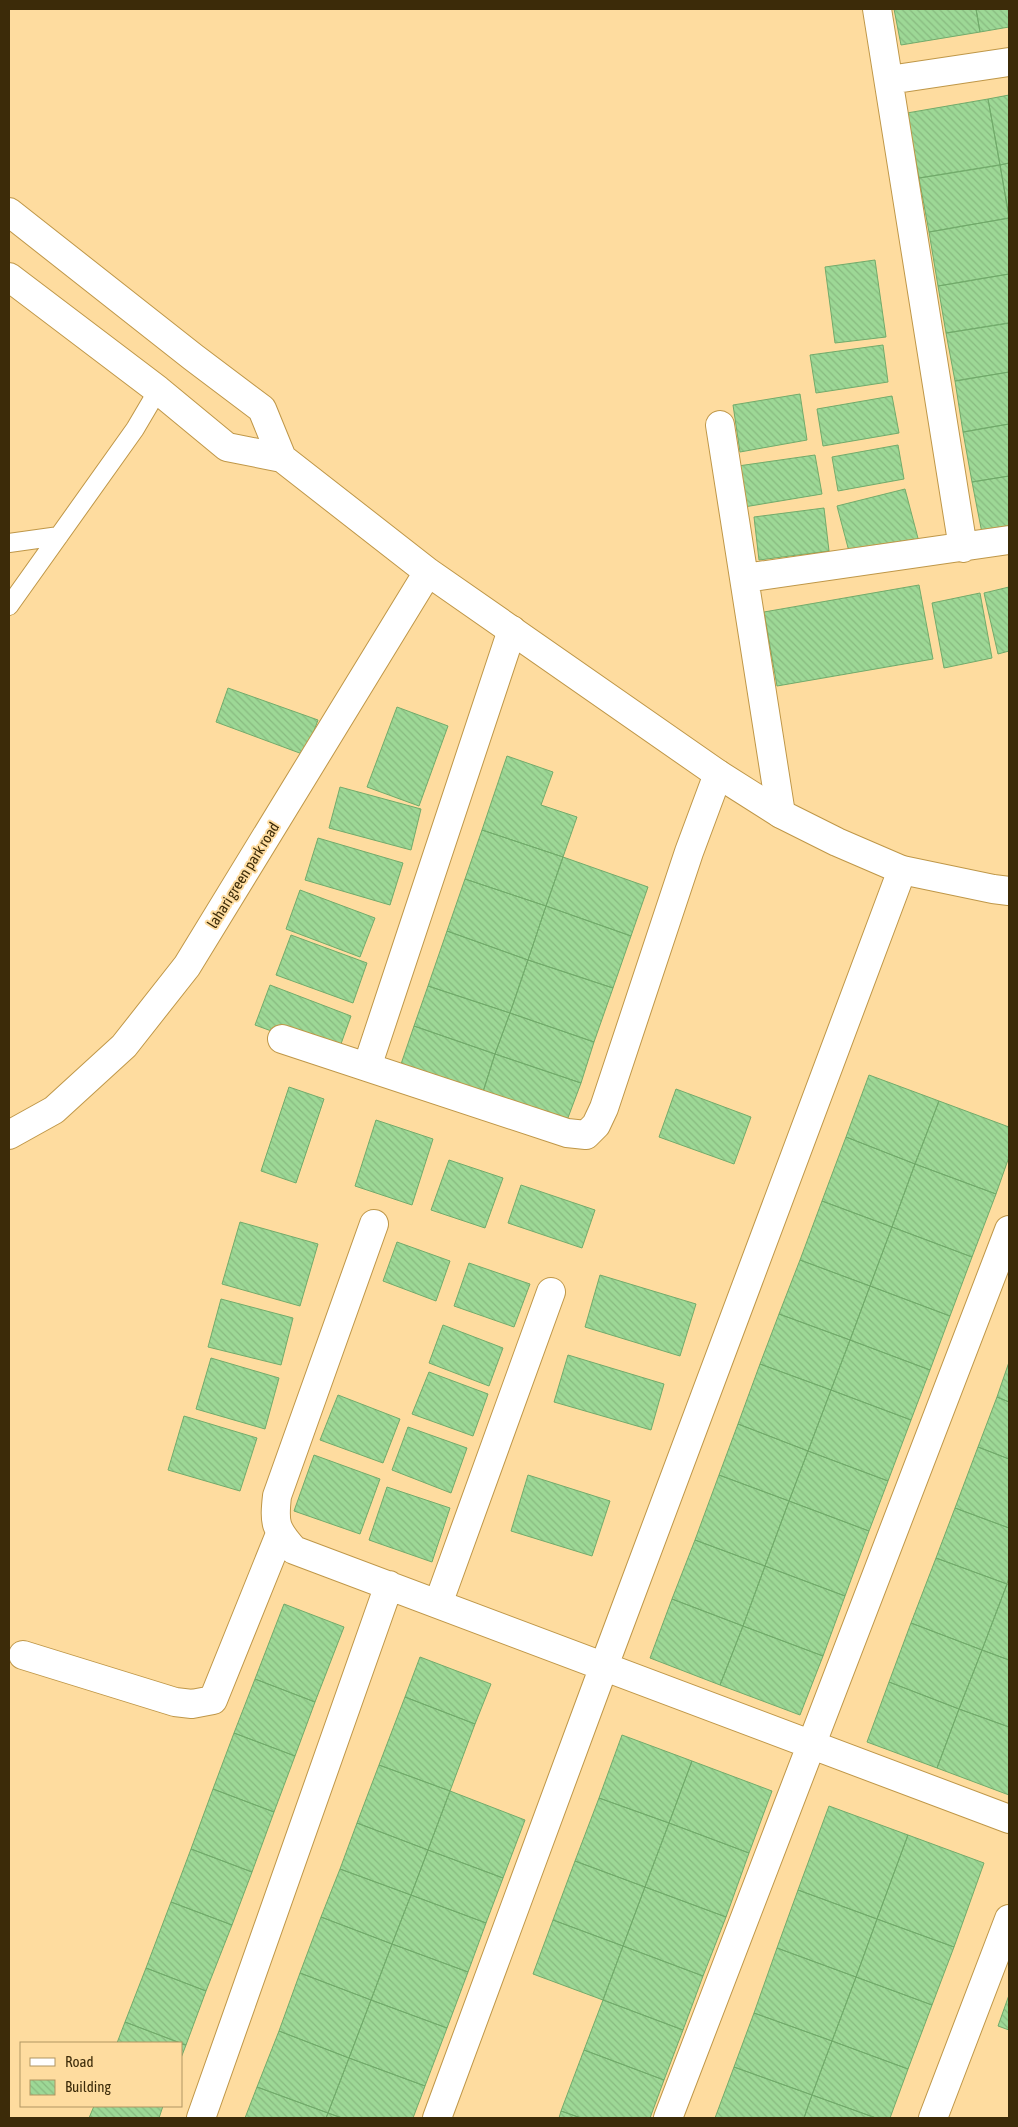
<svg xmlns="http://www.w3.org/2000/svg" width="1018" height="2127" font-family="'Asap Condensed',sans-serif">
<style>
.building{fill:url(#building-back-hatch);stroke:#72ab6b}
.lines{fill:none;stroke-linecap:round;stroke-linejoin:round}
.lane-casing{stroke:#bf9748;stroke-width:20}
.street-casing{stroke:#bf9748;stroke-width:30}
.secondary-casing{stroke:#bf9748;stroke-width:30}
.lane{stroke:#fff;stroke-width:18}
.street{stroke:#fff;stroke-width:28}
.secondary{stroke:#fff;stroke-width:28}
.labels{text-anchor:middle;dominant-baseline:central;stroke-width:4;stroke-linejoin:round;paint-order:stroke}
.street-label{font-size:15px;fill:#3c2b09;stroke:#fedc9f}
</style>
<defs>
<pattern id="building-back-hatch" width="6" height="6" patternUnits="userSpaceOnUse" patternTransform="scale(1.25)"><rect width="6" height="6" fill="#9dd896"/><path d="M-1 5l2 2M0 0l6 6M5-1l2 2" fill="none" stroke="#88ba80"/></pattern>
</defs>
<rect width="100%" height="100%" fill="#fedc9f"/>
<path class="building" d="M894,9H976L980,32L901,45Z
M976,9H1009V27L980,32Z
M1009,95V163L1000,165L988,99Z
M988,99L1000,165L919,178L907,113Z
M1009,163V216L1000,165Z
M1000,165L1009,218L929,232L919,178Z
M1009,218V274L938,286L929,232Z
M875,260L886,337L835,343L825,267Z
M1009,274V323L946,333L938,286Z
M1009,323V372L955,381L946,333Z
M883,345L888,382L816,393L810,355Z
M1009,372V424L963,432L955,381Z
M800,394L807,440L740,452L733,405Z
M892,396L899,433L823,446L817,409Z
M1009,424V476L972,482L963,432Z
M898,445L904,479L838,491L832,457Z
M815,455L822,494L744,507L738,466Z
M1009,476V528L982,533L972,482Z
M905,489L919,542L851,559L837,506Z
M824,508L829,551L759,560L754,517Z
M919,585L933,659L777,686L764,612Z
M1009,587V651L998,654L984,593Z
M980,593L992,658L944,668L932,603Z
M228,688L318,720L305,755L216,722Z
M397,707L448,726L419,806L367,787Z
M507,756L553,772L541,805L577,817L563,857L482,830Z
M340,787L421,809L411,850L329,828Z
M482,830L563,857L546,906L465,879Z
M318,838L403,863L390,905L305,880Z
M563,857L648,887L631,936L546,906Z
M465,879L546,906L528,960L447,931Z
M300,890L375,918L360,957L286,929Z
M546,906L631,936L613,988L528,960Z
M447,931L528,960L510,1013L428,986Z
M291,935L367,963L353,1003L276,975Z
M528,960L613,988L594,1042L510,1013Z
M270,985L351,1016L337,1055L255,1025Z
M428,986L510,1013L495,1054L414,1026Z
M510,1013L594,1042L581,1083L495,1054Z
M414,1026L495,1054L482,1095L400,1067Z
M495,1054L581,1083L566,1123L482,1095Z
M869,1075L939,1101L915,1164L846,1137Z
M289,1087L324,1099L296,1183L261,1171Z
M676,1089L751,1117L734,1164L659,1137Z
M939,1101L1009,1127V1157L996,1194L915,1164Z
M376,1120L433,1139L412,1205L355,1186Z
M846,1137L915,1164L892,1227L822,1201Z
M449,1160L503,1178L485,1228L431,1210Z
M915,1164L996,1194L972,1257L892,1227Z
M521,1185L595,1210L582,1248L508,1223Z
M822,1201L892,1227L870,1286L800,1260Z
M240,1222L318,1244L300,1306L222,1284Z
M892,1227L972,1257L950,1316L870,1286Z
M397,1242L450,1261L436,1301L383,1281Z
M800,1260L870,1286L850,1340L779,1314Z
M469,1263L530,1284L514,1327L454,1306Z
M600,1275L696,1304L680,1356L585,1327Z
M870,1286L950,1316L930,1370L850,1340Z
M221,1299L293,1318L281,1365L208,1347Z
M779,1314L850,1340L831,1390L760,1364Z
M443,1325L503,1348L489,1386L429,1363Z
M850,1340L930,1370L911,1420L831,1390Z
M568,1355L664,1384L651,1430L554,1402Z
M211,1358L279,1378L265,1429L196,1409Z
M1009,1362V1402L997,1397Z
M760,1364L831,1390L808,1451L738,1424Z
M429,1372L488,1394L473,1436L412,1414Z
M831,1390L911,1420L888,1481L808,1451Z
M338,1395L400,1419L383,1463L320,1440Z
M997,1397L1009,1402V1459L978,1447Z
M184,1416L257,1438L240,1491L168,1470Z
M738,1424L808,1451L789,1501L719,1475Z
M408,1427L467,1448L451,1493L392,1470Z
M978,1447L1009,1459V1528L955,1508Z
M808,1451L888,1481L869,1531L789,1501Z
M314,1455L380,1479L360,1534L294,1511Z
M528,1475L610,1501L592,1556L511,1531Z
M719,1475L789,1501L765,1566L695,1540Z
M387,1487L450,1508L432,1562L369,1540Z
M789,1501L869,1531L845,1596L765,1566Z
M955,1508L1009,1528V1577L1007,1584L936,1558Z
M695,1540L765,1566L743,1626L672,1599Z
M936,1558L1007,1584L982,1650L911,1623Z
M765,1566L845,1596L823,1656L743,1626Z
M1007,1584L1009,1585V1660L982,1650Z
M672,1599L743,1626L720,1685L650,1658Z
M284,1604L344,1627L315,1702L255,1679Z
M911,1623L982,1650L959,1709L889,1682Z
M743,1626L823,1656L800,1715L720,1685Z
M982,1650L1009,1660V1727L959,1709Z
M420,1657L491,1684L475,1724L405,1697Z
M255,1679L315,1702L295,1756L234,1733Z
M889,1682L959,1709L937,1768L867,1742Z
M405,1697L475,1724L450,1791L379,1765Z
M959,1709L1009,1727V1795L937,1768Z
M234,1733L295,1756L274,1812L213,1789Z
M622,1735L692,1761L669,1823L599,1798Z
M692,1761L772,1791L749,1853L669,1823Z
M379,1765L450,1791L428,1850L357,1823Z
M213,1789L274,1812L252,1872L191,1849Z
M450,1791L525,1820L503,1878L428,1850Z
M599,1798L669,1823L645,1887L575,1861Z
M829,1806L908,1835L877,1919L798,1890Z
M357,1823L428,1850L411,1895L340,1869Z
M669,1823L749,1853L726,1917L645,1887Z
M908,1835L984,1863L954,1947L877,1919Z
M191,1849L252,1872L232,1925L171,1902Z
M428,1850L503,1878L486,1923L411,1895Z
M575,1861L645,1887L623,1946L553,1920Z
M340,1869L411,1895L392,1944L321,1917Z
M645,1887L726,1917L703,1976L623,1946Z
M798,1890L877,1919L856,1977L777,1948Z
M411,1895L486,1923L468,1972L392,1944Z
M171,1902L232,1925L206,1991L146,1968Z
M321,1917L392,1944L371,2000L300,1973Z
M877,1919L954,1947L932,2005L856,1977Z
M553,1920L623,1946L603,2000L533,1974Z
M392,1944L468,1972L447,2028L371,2000Z
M623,1946L703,1976L683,2030L603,2000Z
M777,1948L856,1977L832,2041L754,2013Z
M146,1968L206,1991L186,2045L125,2022Z
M300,1973L371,2000L349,2058L279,2031Z
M856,1977L932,2005L908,2069L832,2041Z
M1009,1995V2030L998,2026Z
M371,2000L447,2028L425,2086L349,2058Z
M603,2000L683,2030L664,2080L584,2050Z
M754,2013L832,2041L812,2095L734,2067Z
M125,2022L180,2043H117Z
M279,2031L349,2058L328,2113L257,2087Z
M832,2041L908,2069L890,2118H876L812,2095Z
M181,2044L186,2045L181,2058Z
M584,2050L664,2080L650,2118H581L561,2111Z
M349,2058L425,2086L413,2118H342L328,2113Z
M734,2067L812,2095L804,2118H715Z
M257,2087L328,2113L326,2118H245Z
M812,2095L876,2118H804Z
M94,2106H163L159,2118H89Z
M561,2111L581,2118H559Z
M328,2113L342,2118H326Z"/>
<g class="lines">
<g class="lane-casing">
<path id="lane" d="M9,543L59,536
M9,606L135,429L158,390"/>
</g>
<g class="street-casing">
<path id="street" d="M877,9L963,548
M889,80L1009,62
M720,425L781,814
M745,578L1009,540
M282,1039L567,1133L586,1135L596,1125L604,1108L689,852L718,774
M367,1067L512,630
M374,1224L277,1496C274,1523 275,1529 294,1550L1009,1819
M438,1604L551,1292
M23,1655L175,1702L192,1704L213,1700L280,1534
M201,2118L389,1585
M437,2118L604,1666L902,870
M668,2118L1009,1230
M933,2118L1009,1919"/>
</g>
<g class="secondary-casing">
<path id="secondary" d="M9,212L193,357L262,409L282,458
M9,277L158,390L227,447L282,458L428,572L718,774L781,814L837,842L902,870L993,889L1009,891
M9,1135L54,1110L124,1046L187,966L428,572"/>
</g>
<use href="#lane" class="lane"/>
<use href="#street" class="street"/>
<use href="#secondary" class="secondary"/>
</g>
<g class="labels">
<g class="street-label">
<text transform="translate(243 875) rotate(-58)">lahari green park road</text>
</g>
</g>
<rect width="1018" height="2127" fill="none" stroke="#3c2b09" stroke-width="20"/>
<rect x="20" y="2042" width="162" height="65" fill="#fedc9f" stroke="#b09563"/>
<rect x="30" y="2058" width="25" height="8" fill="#ffffff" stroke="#b09563"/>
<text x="65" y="2067" font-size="15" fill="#3c2b09">Road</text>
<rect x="30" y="2080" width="25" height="15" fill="url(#building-back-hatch)" stroke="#b09563"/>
<text x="65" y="2092" font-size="15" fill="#3c2b09">Building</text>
</svg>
